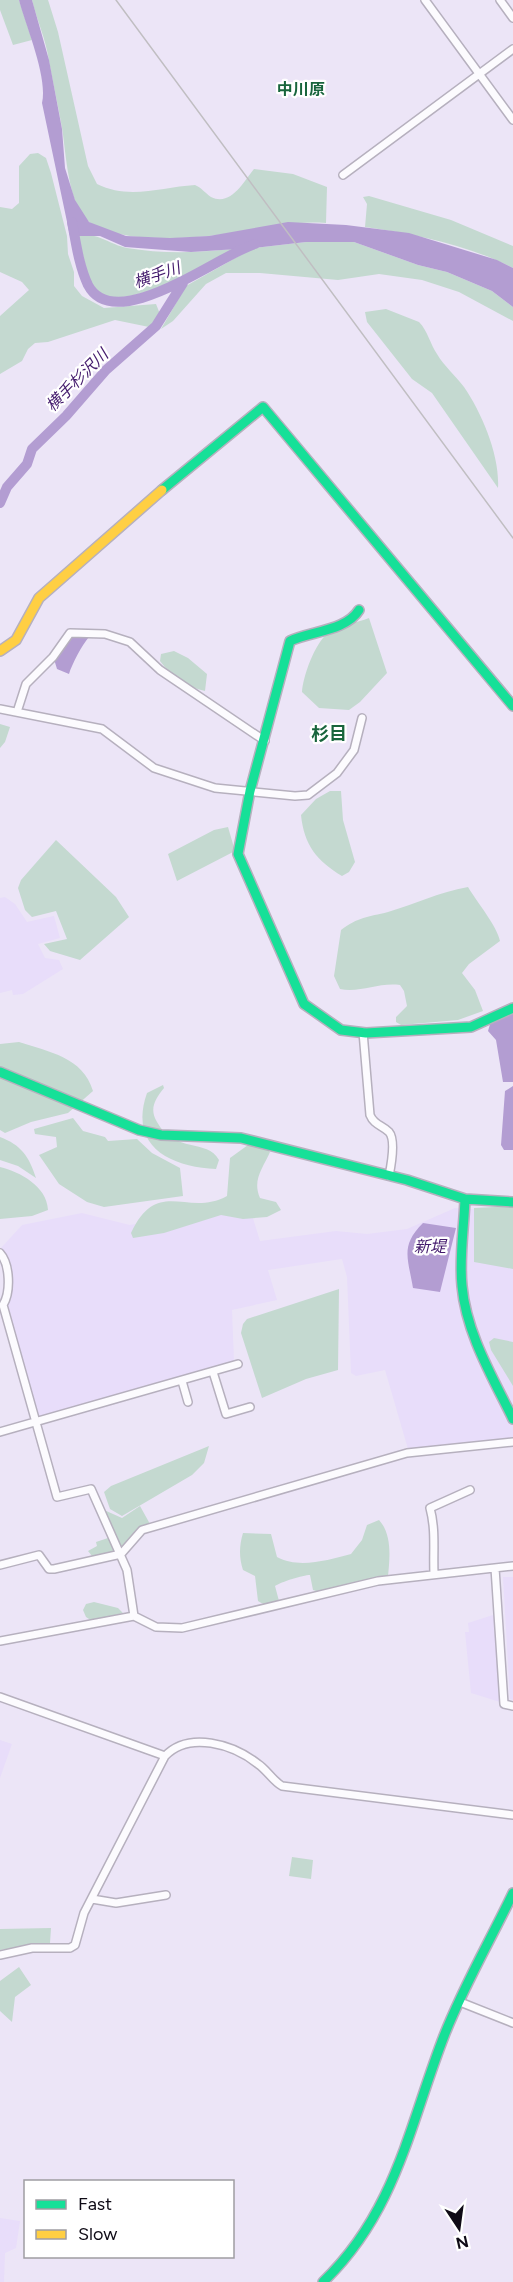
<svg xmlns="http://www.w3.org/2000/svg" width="513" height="2282" font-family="Figtree,'Noto Sans JP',sans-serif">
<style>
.built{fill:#e8ddfa}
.green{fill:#c4d9d0}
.water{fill:#b39dd2}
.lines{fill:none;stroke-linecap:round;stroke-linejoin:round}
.river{stroke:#b39dd2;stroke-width:10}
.street-casing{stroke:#b6b0be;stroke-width:10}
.fast-casing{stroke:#b6b0be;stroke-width:12}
.slow-casing{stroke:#b6b0be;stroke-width:12}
.street{stroke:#fcfbfe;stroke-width:7}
.fast{stroke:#16e098;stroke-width:9}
.slow{stroke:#ffcf43;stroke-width:9}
.rail{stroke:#c0bec2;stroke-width:1.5}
.labels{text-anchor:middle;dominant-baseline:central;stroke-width:4.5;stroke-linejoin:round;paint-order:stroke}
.neighbourhood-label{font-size:16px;font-weight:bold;fill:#18653c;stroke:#fff}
.water-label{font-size:16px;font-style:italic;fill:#441b6d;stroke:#fff}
.quarter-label{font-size:18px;font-weight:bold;fill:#18653c;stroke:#fff}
</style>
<rect width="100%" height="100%" fill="#ece5f7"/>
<path class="built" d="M5,897L15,904L27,922L54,916L60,938L38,944L45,958L59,960L63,969L23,994L13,995L12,990L0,993V898Z
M248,1202L260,1241L336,1231L367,1234L407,1229L455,1208L513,1212V1438L408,1449L385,1370L356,1376L351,1373L347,1277L342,1259L268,1270L277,1300L232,1310L234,1361L37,1417L5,1306L6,1258L1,1248L22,1225L82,1213L130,1225Z
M503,1577H513V1700L510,1699Z
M496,1614L500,1702L471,1693L465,1632H469L468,1623Z
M0,1740L12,1744L0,1778Z
M0,2218L20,2221L16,2248L5,2253L4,2282H0Z"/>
<path class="green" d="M0,0H19L32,40L13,45L0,10Z
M32,0H48L49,3L58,32L88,166L97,184C129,200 162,187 195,185C202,188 205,193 211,197C231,207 244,181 254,169L293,174L327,187L326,223C285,220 249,232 209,236C176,239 117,242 89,222C68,207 66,151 62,128C58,105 53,83 49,61C46,39 37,21 32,0Z
M38,153L46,158L51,173L67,236L68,254L74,272V286L82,296L104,308L156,304L160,314L149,327L115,320L48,342L35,343L28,349L22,361L0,374V316L29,290L22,282L0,272V207L12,209L19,203V166L30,154Z
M369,196L451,220L513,246V268C468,245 415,234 365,227L367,204L363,197Z
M78,235C100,233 108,244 127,248C162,254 203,253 238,248C217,263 124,311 101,294C85,282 84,253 78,235Z
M306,242H354L418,265L447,272L492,291L513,307V321L459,292L422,280L379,274L338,280L260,273H226L206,284L173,321L161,329L186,286L253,248Z
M386,309L419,322C428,331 430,344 437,354C444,366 456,376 464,387C482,413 500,456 498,488L432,393L412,379L367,322L365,312Z
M369,618L387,673L360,702L349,710L319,708L302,692C303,676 315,643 328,633C339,625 357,623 369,618Z
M174,651L188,658L207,674L205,691C187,687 171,676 160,661L161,654Z
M0,724L10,727L5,742L0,748Z
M330,791H341L343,820L355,862L349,872L342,876C317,861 304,845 301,815L316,799Z
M228,827L235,851L177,881L168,854L214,830Z
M56,840L116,897L129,917L80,960L50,951L44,944L67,939L56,911L32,917L25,910L18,888L21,880Z
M468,887C477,902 497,926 500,941L469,964L462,973L475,990L483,1011L458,1020L401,1025L396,1022V1017L407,1006L404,991L400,985C379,982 361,993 340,989L334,976L341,930C358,917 368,917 388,912C415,904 439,892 468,887Z
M19,1042C49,1052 83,1057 93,1091L68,1113L31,1122L5,1133L0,1130V1044Z
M163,1085L164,1088C155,1099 149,1109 157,1122C175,1154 207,1138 219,1160L216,1169C171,1167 128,1147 147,1093Z
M73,1118L83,1131L105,1137L108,1141L137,1139L152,1153L180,1168L183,1196L104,1207L87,1202L59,1184L39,1155L57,1147L56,1137L35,1134L34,1129Z
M0,1137C21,1145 29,1156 36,1178L18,1166L0,1160Z
M248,1145L264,1146L270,1152C263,1168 252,1180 260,1198L276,1202L281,1210L267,1217L243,1219L221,1215L164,1233L133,1238L131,1233C158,1176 187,1218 227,1196L230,1158Z
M0,1167C20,1172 47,1186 48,1210L32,1216L0,1219Z
M513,1206V1269L474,1262V1208Z
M339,1289L338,1370L306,1379L262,1398L241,1333L243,1324L247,1319Z
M494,1338L513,1342V1386L491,1350L489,1342Z
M209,1446L204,1463L192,1475L122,1516L110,1509L104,1492L111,1486Z
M140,1506L150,1524L138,1528L121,1547L104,1510L122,1518Z
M379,1520C392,1534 390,1557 388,1576L319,1592L313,1590L310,1575C303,1575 281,1582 275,1586L279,1601C271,1606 266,1606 258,1601L255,1576L243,1570C239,1558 239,1546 243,1533L271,1534L277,1557C299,1569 328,1560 351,1554L362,1540L367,1525Z
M108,1538L115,1552L92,1556L88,1551L97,1546L96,1542Z
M94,1602L118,1608L123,1613L92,1621L86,1617L83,1610L86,1604Z
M292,1857L313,1860L311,1879L289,1876Z
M51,1928L50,1943L0,1950V1929Z
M19,1967L31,1985L15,1997L12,2022L0,2011V1981Z"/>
<path class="water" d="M19,0H32L49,60L62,129L65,168L75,200L89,222L126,236L170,238L209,236L288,222L346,225L409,233L497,260L513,268V307L492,291L447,272L418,265L354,242H306L253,248L191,252L125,247L100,236H70L42,103C48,77 26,27 19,0Z
M72,635L89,637C82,645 72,664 69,674L57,669L54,659Z
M513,1012V1082H503L496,1040L488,1031L491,1021Z
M513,1086V1150H504L501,1145L505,1091Z
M423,1223L456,1228L440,1292L413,1288C408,1258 400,1246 423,1223Z"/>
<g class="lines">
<path class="river" d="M72,222C76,243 79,266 88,285C115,337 222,253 255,244
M0,503L7,487L27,464L32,449L66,416L106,370L156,326L183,283"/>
<g class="street-casing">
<path id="street" d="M425,0L513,120
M500,0L513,18
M343,175L513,49
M0,709L102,729L154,768L215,788L295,796L308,795L337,773L354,750L362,718
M17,712L26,684L53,657L70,633L105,634L130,642L160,670L265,741
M363,1032L370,1115C374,1125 382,1125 389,1132C396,1140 391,1166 389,1176
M0,1253C10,1264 11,1292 3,1305L57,1497L91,1489L127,1570L134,1616
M213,1372L226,1414L250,1407
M182,1381L188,1402
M0,1432L238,1364
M0,1565L39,1555L49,1569H54L121,1554L142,1530L407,1453L513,1442
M495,1568L504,1704L513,1706
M434,1574C433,1551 436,1530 430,1508L470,1490
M0,1641L134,1616L156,1627L182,1628L378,1581L513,1566
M0,1697L165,1756
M92,1899L116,1903L166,1895
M0,1955L32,1948H70L75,1945L84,1913L165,1756C189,1731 233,1744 258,1764C267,1770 273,1781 282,1786L513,1815
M460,2002L513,2023"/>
</g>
<g class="fast-casing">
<path id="fast" d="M162,490L263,407L513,706
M359,610C346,631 311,631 290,641L250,791L238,854L304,1004L341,1030L366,1033L471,1027L513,1008
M0,1072L139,1130L161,1135L241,1138L407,1180L465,1199L513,1202
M465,1199C464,1228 459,1258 462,1286C466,1333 493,1378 513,1419
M323,2282C396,2212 409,2126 444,2036C463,1987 490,1941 513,1893"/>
</g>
<g class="slow-casing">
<path id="slow" d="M0,651L16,640L39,598L162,490"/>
</g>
<use href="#street" class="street"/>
<use href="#fast" class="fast"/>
<use href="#slow" class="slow"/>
<path class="rail" d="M116,0L513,538"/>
</g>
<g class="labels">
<g class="neighbourhood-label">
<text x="301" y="89">中川原</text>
</g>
<g class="water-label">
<text transform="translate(157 275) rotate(-19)">横手川</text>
<text transform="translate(77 380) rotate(-45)">横手杉沢川</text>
<text x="430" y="1246">新堤</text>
</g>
<g class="quarter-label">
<text x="329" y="734">杉目</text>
</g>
</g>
<rect x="24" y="2180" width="210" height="78" fill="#ffffff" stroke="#9f9da2" stroke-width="1.5"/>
<rect x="36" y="2200" width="30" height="9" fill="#16e098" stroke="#9f9da2" stroke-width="1.5"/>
<text x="78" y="2210" font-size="18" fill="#0f0b16">Fast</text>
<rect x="36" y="2230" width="30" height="9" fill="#ffcf43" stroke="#9f9da2" stroke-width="1.5"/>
<text x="78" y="2240" font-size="18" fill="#0f0b16">Slow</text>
<g transform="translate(459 2228) rotate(167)" stroke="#ffffff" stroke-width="4.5" paint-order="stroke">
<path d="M0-4.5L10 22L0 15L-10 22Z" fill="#0f0b16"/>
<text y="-9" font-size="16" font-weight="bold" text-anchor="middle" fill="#0f0b16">N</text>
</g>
</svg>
